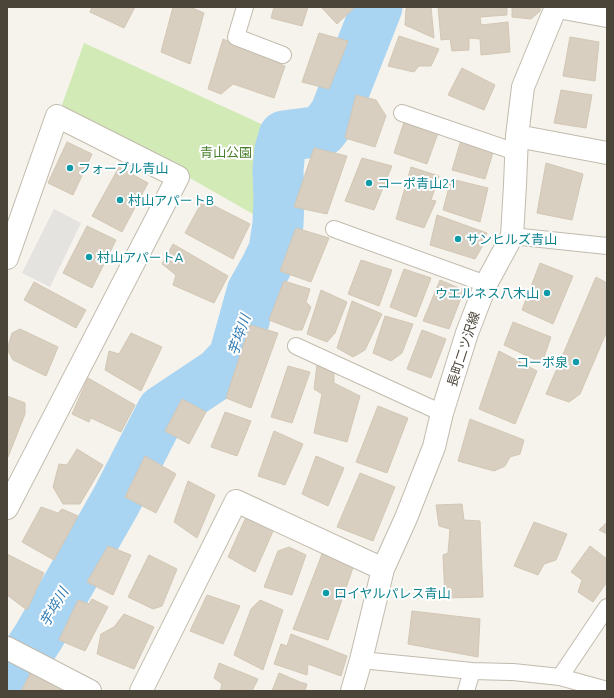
<svg xmlns="http://www.w3.org/2000/svg" width="614" height="698" font-family="Ubuntu,'Noto Sans JP',sans-serif">
<style>
.green{fill:#d2eab5}
.parking{fill:#e5e3e0}
.lines{fill:none;stroke-linecap:round;stroke-linejoin:round}
.river{stroke:#a9d4f2;stroke-width:51}
.building{fill:#d8cfc1;stroke:#d3c7b4}
.lane-casing{stroke:#c2bbae;stroke-width:18}
.street-casing{stroke:#c2bbae;stroke-width:24}
.lane{stroke:#fff;stroke-width:16}
.street{stroke:#fff;stroke-width:22}
.culture-dot{fill:#0f9aa8;stroke:#fff;stroke-width:1.5}
.labels{text-anchor:middle;dominant-baseline:central;stroke-width:4;stroke-linejoin:round;paint-order:stroke}
.park-label{font-size:13px;fill:#4a7f2a;stroke:#fff}
.culture-label{font-size:13px;fill:#0d838f;stroke:#fff;text-anchor:start}
.street-label{font-size:13px;fill:#4b4439;stroke:#fff}
.water-label{font-size:14px;font-style:italic;fill:#2e7ab2;stroke:#fff}
</style>
<rect width="100%" height="100%" fill="#f6f3ec"/>
<path class="green" d="M84,43L270,128L258,217L62,105Z"/>
<path class="parking" d="M54,209L81,223L50,287L22,273Z"/>
<g class="lines">
<path class="river" d="M7,688L18,668L39,636L116,501L162,411L219,373L234,357L252,292L266,267L274,250L278,224L279,198L278,170L280,150L284,136L322,131L335,114L377,7"/>
</g>
<path class="building" d="M92,7H135L124,28L90,12Z
M173,7H190L204,13L190,64L161,52Z
M274,7H308L302,26L271,18Z
M321,7H355L337,24Z
M409,7H431L434,38L405,25L406,9Z
M438,7H507V15L480,17L481,25L508,22L510,52L481,55L480,39L469,38V50L452,51L450,39L441,40Z
M512,7H540V11L531,19L512,17Z
M319,33L348,41L329,89L302,82Z
M399,36L439,49L431,66H419L414,72L388,66Z
M570,37L599,42L595,81L563,76Z
M223,39L285,66L274,98L233,84L221,94L208,89Z
M462,68L495,85L484,110L448,95Z
M561,90L592,95L586,128L554,123Z
M356,95L376,100L386,116L375,147L345,138Z
M404,122L438,133L427,164L394,153Z
M461,140L494,149L485,179L452,170Z
M67,142L92,154L73,195L48,183Z
M314,148L347,156L327,214L294,207Z
M362,158L392,166L374,210L345,201Z
M546,163L583,174L572,220L537,213Z
M119,167L148,183L122,232L92,216Z
M411,167L439,176L431,200L436,201L424,228L396,219Z
M451,179L488,188L480,222L443,210Z
M203,200L250,224L233,259L185,233Z
M437,215L487,233L482,247L475,259L430,245Z
M87,226L116,240L92,288L63,273Z
M296,228L329,238L311,282L280,271Z
M173,244L228,276L214,303L173,285L176,275L162,264Z
M361,260L392,270L379,306L348,294Z
M540,263L573,276L553,324L522,310Z
M404,269L431,278L416,317L390,307Z
M596,277L607,283V331L580,394L569,402L546,394Z
M440,280L464,290L449,329L423,321Z
M284,281L310,289L306,302L311,307L302,330H295L269,320Z
M34,282L86,310L76,328L24,300Z
M321,290L347,302L335,333L327,342L307,334Z
M352,301L382,314L365,350L353,357L337,348Z
M385,316L413,324L402,353L391,361L373,353Z
M513,322L551,337L542,363L504,345Z
M250,325L278,333L251,408L226,398Z
M20,329L58,347L46,376L13,360L7,349L12,333Z
M422,330L446,339L431,378L407,369Z
M131,333L162,347L141,391L105,370L109,351L119,354Z
M499,351L537,371L515,424L479,409Z
M317,365L334,373V383L360,396L347,442L314,433L322,394L314,389Z
M288,366L310,372L292,423L271,417Z
M88,378L135,405L121,432L91,418L89,422L72,414Z
M7,396L25,403V414L8,457H7Z
M182,399L206,412L189,444L165,431Z
M378,406L408,418L387,473L356,462Z
M225,412L251,421L237,456L211,447Z
M470,419L524,440L520,454L510,457L505,466L494,471L458,461Z
M274,431L303,444L285,485L258,476Z
M77,449L103,465L80,504H63L53,487L59,464L67,465Z
M145,456L176,474L156,513L125,497Z
M316,456L344,468L328,506L302,494Z
M360,473L395,487L373,541L337,527Z
M188,481L215,495L197,538L174,522Z
M462,504L464,520L480,521L483,597L445,598L443,555L448,553L450,529L439,526L436,505Z
M41,507L58,513L62,509L78,516L54,560L22,542Z
M246,517L274,529L255,572L228,557Z
M534,522L567,534L556,560L544,564L538,575L514,566Z
M607,522V534L599,530Z
M108,546L131,555L113,595L87,582Z
M590,546L607,559V582L593,602L578,592L582,580L571,572Z
M289,547L306,555L292,595L264,587L278,551Z
M324,549L355,562L328,640L293,629Z
M7,554L44,573L27,610L7,595Z
M149,555L177,569L162,606L153,609L128,597Z
M207,595L240,606L223,644L190,631Z
M92,599L108,607L85,651L59,640L78,600L89,604Z
M260,600L283,610L263,670L234,655L251,609Z
M412,611L480,619L478,657L408,644Z
M124,614L154,627L134,669L97,654L101,634L114,627Z
M291,634L347,656L341,676L308,664L307,675L274,664L281,644L287,646Z
M219,663L258,679L252,691H220L222,684L214,678Z
M32,670L75,691H21Z
M279,673L300,682L307,684L305,691H272Z"/>
<g class="lines">
<g class="lane-casing">
<path id="lane" d="M245,7L236,37L283,55
M402,113L516,152
M334,229L486,284
M512,236L607,246
M296,346L442,413
M361,660L472,671L513,672L560,677L607,690
M560,677L607,607
M466,691L472,671"/>
</g>
<g class="street-casing">
<path id="street" d="M558,7L607,16
M517,136L607,153
M7,258L57,116L178,177L7,508
M7,648L90,691
M141,691L236,501L383,569
M352,691L361,660L383,569L406,518L434,447L442,413L467,333L486,284L512,236L515,185L517,136L523,87L556,7"/>
</g>
<use href="#lane" class="lane"/>
<use href="#street" class="street"/>
</g>
<g class="culture-dot">
<circle cx="70" cy="168" r="4"/>
<circle cx="369" cy="183" r="4"/>
<circle cx="120" cy="200" r="4"/>
<circle cx="458" cy="239" r="4"/>
<circle cx="89" cy="257" r="4"/>
<circle cx="547" cy="293" r="4"/>
<circle cx="576" cy="362" r="4"/>
<circle cx="326" cy="593" r="4"/>
</g>
<g class="labels">
<g class="park-label">
<text x="226" y="152">青山公園</text>
</g>
<g class="culture-label">
<text x="78" y="168">フォーブル青山</text>
<text x="377" y="183">コーポ青山21</text>
<text x="128" y="200">村山アパートB</text>
<text x="466" y="239">サンヒルズ青山</text>
<text x="97" y="257">村山アパートA</text>
<text x="539" y="293" text-anchor="end">ウエルネス八木山</text>
<text x="568" y="362" text-anchor="end">コーポ泉</text>
<text x="334" y="593">ロイヤルパレス青山</text>
</g>
<g class="street-label">
<text transform="translate(463 349) rotate(-72)">長町二ツ沢線</text>
</g>
<g class="water-label">
<text transform="translate(239 335) rotate(-71)">芋埣川</text>
<text transform="translate(54 607) rotate(-60)">芋埣川</text>
</g>
</g>
<rect width="614" height="698" fill="none" stroke="#4b4439" stroke-width="16"/>
</svg>
